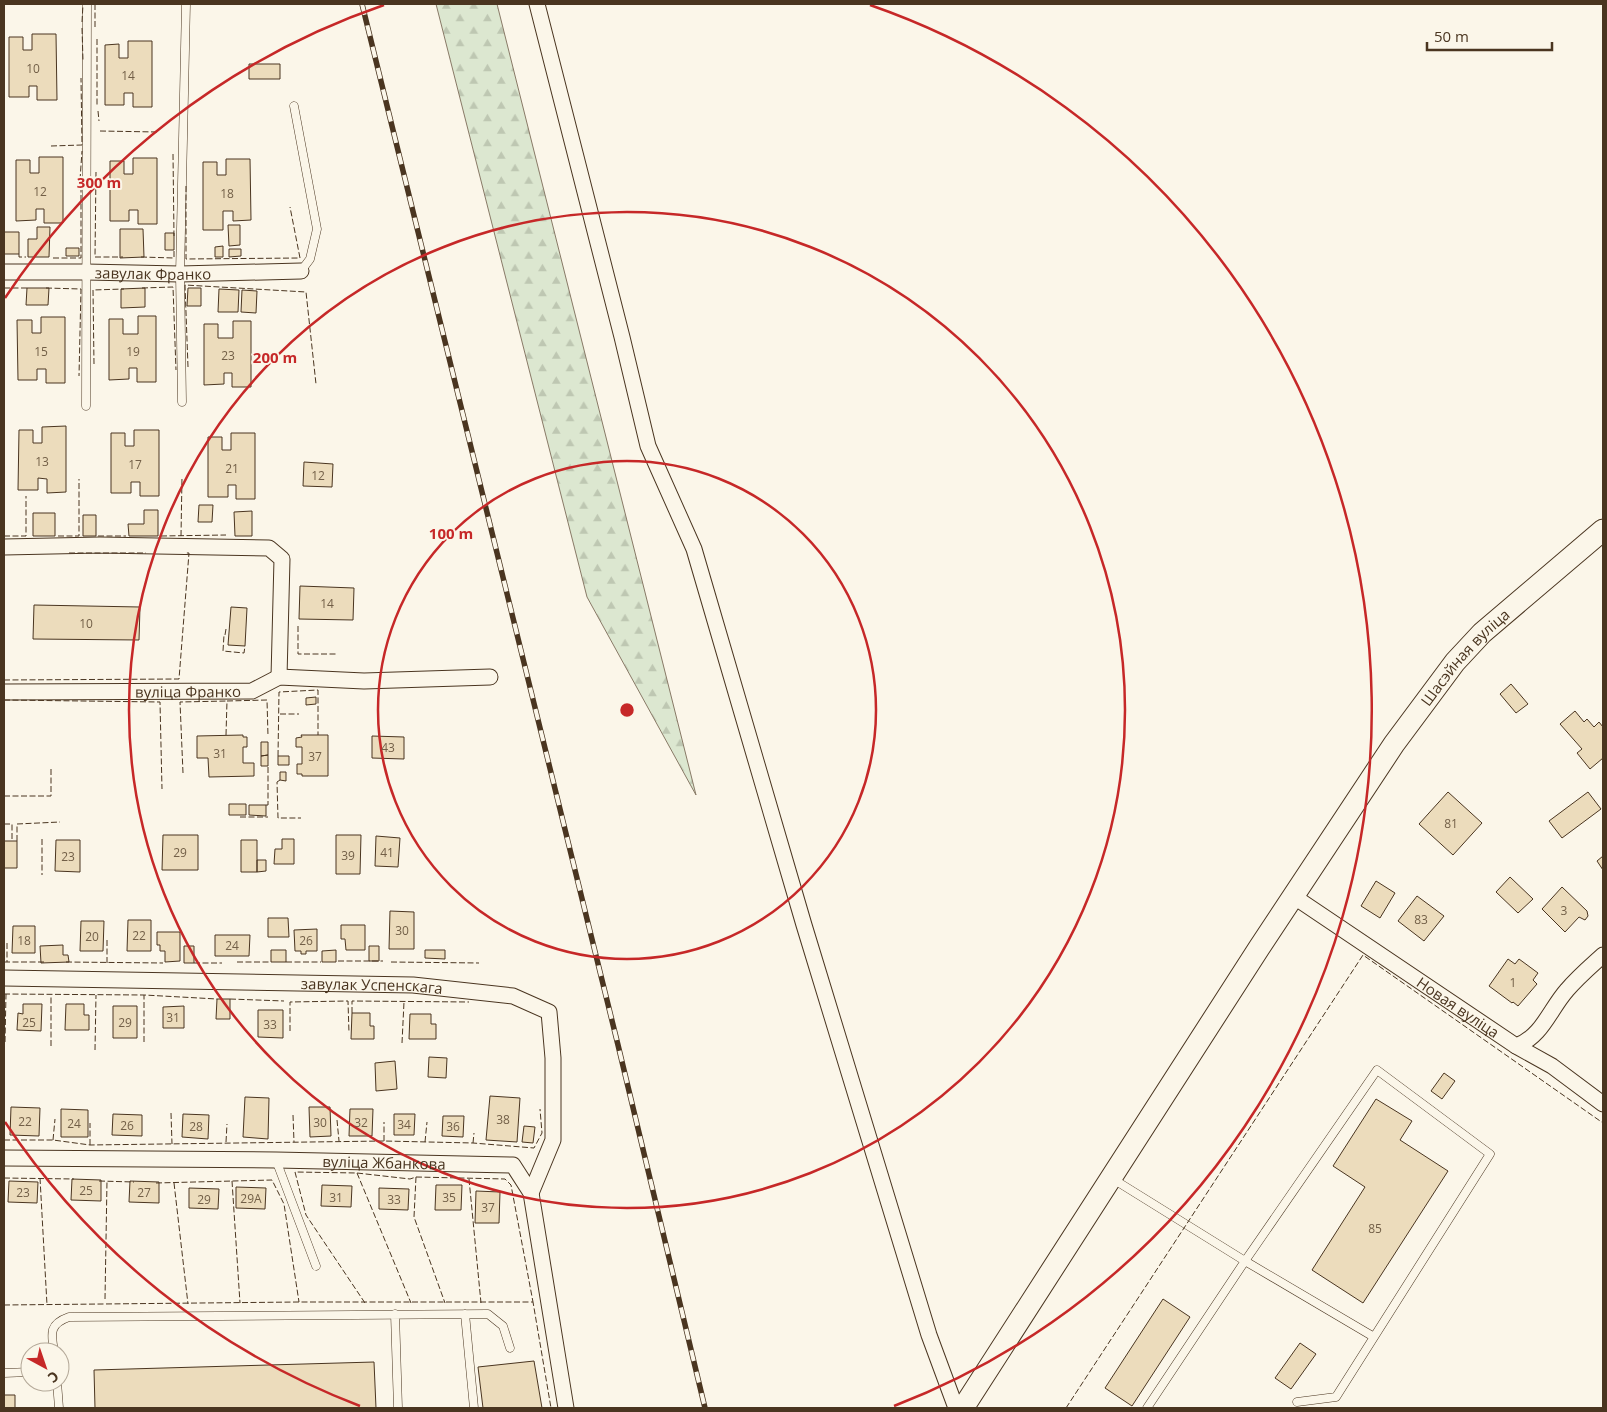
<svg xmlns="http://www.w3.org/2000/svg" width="1607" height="1412" font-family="'Open Sans',sans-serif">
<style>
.forest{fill:url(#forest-firs);stroke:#887966}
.building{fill:#ecdcbc;stroke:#4a3520}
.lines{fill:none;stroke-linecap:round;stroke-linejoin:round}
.lane-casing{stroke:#4a3520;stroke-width:9}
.street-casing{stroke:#4a3520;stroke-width:17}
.secondary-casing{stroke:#4a3520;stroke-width:23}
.lane{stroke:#fbf6e9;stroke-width:8}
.street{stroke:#fbf6e9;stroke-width:15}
.secondary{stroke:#fbf6e9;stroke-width:21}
.rail-casing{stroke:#4a3520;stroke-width:5.5}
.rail{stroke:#fbf6e9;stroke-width:4;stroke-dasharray:11;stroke-linecap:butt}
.fence{stroke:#4a3520;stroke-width:1;stroke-dasharray:6 2.5;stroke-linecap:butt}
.ring{fill:none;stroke:#c62828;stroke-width:2.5}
.labels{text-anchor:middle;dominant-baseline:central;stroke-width:4;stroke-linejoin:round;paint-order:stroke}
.number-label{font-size:12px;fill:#725f47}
.street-label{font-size:15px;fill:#4a3520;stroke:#fbf6e9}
.centre{fill:#c62828;stroke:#fbf6e9;stroke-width:2.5}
.ring-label{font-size:15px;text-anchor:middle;font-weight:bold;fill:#c62828;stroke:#fbf6e9;stroke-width:4;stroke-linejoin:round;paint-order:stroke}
</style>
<defs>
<pattern id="forest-firs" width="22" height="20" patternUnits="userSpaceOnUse" patternTransform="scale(1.25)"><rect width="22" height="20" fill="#dce7d0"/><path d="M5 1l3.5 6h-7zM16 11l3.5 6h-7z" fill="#bec7b2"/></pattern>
</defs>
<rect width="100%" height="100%" fill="#fbf6e9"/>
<path class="forest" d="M436,4H497L696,795L587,597Z"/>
<path class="building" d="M32,34H56L57,100H37V86H29V97H9V37H23V50H32Z
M128,41H152V107H133V93H124V105H105V45L119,44V58H128Z
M249,64H280V79H249Z
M39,157H63V223H44V209H36V220L16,221V160H30V173H39Z
M133,158H157V224H138V210H129V221H110V161H124V174H133Z
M226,159H250L251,220L233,221V211H223V230H203V162H217V175H226Z
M228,225H240V245L229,246Z
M37,227H50L49,257H28V239H37Z
M120,229H143L144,257L120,258Z
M4,232H19V254H4Z
M165,233H174V250H165Z
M223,246V257H215V247Z
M66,248H79V256H66Z
M229,249H241V256L229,257Z
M27,288H49L48,305H26Z
M145,288V307L121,308V289Z
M188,288H201V306H187Z
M219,289L239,290L238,312H218Z
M242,290L257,291L256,313L241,312Z
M138,316H156V382H137V368H129V379L109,380V319H123V334H138Z
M41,317H65V383H46V369H37V380H18L17,320H32V333H41Z
M233,321H251V387H232V373H224V384L204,385V324H218V338H233Z
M66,426V492L47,493V479L38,478V490H18L19,430H33V443H42V427Z
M134,430H159V496H140V482H131V493H111V433H125V446H134Z
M231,433H255V499H236V485H228V497H208V437H222V450H231Z
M304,462L333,464L332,487L303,486Z
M199,505H213L212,522H198Z
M144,510H158V536H129L128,524H144Z
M252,511V536H235L234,512Z
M33,513H55V536H33Z
M83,515H96V536H83Z
M300,586L354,588L353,620L299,619Z
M34,605L140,607L139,640L33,639Z
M231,607L247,608L245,646L228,645Z
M1511,684L1528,704L1516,713L1500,694Z
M316,697V704L306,705V698Z
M1575,711L1584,722L1587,719L1594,727L1599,722L1603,727V758L1590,769L1577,753L1582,749L1560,724Z
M243,735V737H247V747H243V763H254V776L209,777L208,758H197V736Z
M301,735H328V776H302V774H297V764H302V747H296V738L302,737Z
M372,736L404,737V759L372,758Z
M261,742H268V755L261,756Z
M268,755V766H261V756Z
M278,756H289V765H278Z
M280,772H286V781L280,780Z
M1448,792L1482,823L1453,855L1419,824Z
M1588,792L1601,809L1562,838L1549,821Z
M229,804H246V815H229Z
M249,805H266V816L249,815Z
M163,835H198V870H162Z
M336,835H361L360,874H336Z
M376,836L400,838L398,867L375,866Z
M282,839H294V864H274L275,849H282Z
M56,840H80V872L55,871Z
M241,840H257V872H241Z
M4,841H17V868H4Z
M1603,856V870L1597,861Z
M257,860H266V871L257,872Z
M1510,877L1533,899L1518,913L1496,892Z
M1376,881L1395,893L1380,918L1361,906Z
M1562,887L1587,911L1588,916L1585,920L1579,917L1565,932L1542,909Z
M1417,896L1444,916L1424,941L1398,921Z
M390,911L414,912V949H389Z
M268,918H288L289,937H268Z
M128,920H151V951H127Z
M81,921H104L103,951H80Z
M341,925H365V950H346L345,939H341Z
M13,926H35V953H12Z
M317,929V951H306V954H301V951H295L294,930Z
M157,932H180V961L165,962V951H160V945H157Z
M215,935H250L249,956H215Z
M63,945V955H68L69,962L41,963L40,946Z
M184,946H194V963H184Z
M369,946H379V961H369Z
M271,950H286V962H271Z
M336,950V962H322V951Z
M425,950H445V959L425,958Z
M1508,959L1515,964L1519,959L1538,973L1533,980L1537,984L1518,1006L1513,1002L1512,1003L1489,986Z
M217,999H230V1019H216Z
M23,1004H42L41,1031L17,1030L18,1013L23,1014Z
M66,1004H84V1015H89V1030H65Z
M113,1006H137V1038H113Z
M184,1006V1028H163V1007Z
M258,1010H283V1038L258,1037Z
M352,1013H370V1026H374V1039H351Z
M410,1014H431V1024H436V1039H409Z
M429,1057L447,1058L446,1078L428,1077Z
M395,1061L397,1089L376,1091L375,1063Z
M1444,1073L1455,1081L1442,1099L1431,1091Z
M490,1096L520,1098L517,1142L486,1140Z
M245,1097L269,1098L268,1139L243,1137Z
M1376,1099L1412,1121L1400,1140L1448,1171L1363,1303L1312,1270L1365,1187L1333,1166Z
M11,1107L40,1108L39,1136L10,1135Z
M309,1107H330L331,1136L310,1137Z
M61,1109L88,1110V1137H61Z
M350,1109H373L372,1136H349Z
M113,1114L142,1115V1136L112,1135Z
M183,1114L209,1115L208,1139L182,1137Z
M394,1114H415L414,1135H394Z
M443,1116H464L463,1137L442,1136Z
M524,1126L535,1127L533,1143L522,1142Z
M72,1179L101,1180V1201L71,1200Z
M9,1181L38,1182L37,1203L8,1202Z
M130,1181L159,1182V1203L129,1202Z
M322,1185L352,1186L351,1207L321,1206Z
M436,1185H462L461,1210H435Z
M236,1187L266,1188L265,1209L236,1208Z
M189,1188L219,1189L218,1209L189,1208Z
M379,1188L409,1189L408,1210L379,1209Z
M476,1191L500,1192L499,1223H475Z
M1163,1299L1190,1317L1132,1406L1105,1388Z
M1300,1343L1316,1354L1291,1389L1275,1378Z
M534,1361L542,1408H483L478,1367Z
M374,1362L376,1408H95L94,1370Z
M4,1395H15V1408H4Z"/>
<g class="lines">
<g class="lane-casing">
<path id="lane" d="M294,106L317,229L310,259L301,271
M182,402L180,274L186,4
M86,406L87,4
M276,1160L316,1266
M1113,1179L1245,1261L1147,1408
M395,1314L398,1408
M465,1314L474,1408
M54,1352C51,1333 49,1324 69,1317L488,1314L503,1326L510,1348
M4,1373L30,1372
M57,1382L59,1408
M1297,1402L1336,1397L1490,1154L1377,1070L1245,1261L1374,1337"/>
</g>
<g class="street-casing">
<g id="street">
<path d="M537,4L622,337L648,446L694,549L804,925L929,1335L956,1408"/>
<path id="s1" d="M4,272H86L180,274L301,271"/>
<path d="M4,547L100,545L269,548L282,559L279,677"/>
<path id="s2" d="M4,692L252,691L279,677L364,681L490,677"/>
<path id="s3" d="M1293,896L1516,1046C1542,1037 1550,1009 1567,990C1578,977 1591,966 1603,955"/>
<path id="s4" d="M4,978L413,985L513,996L549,1012L553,1058V1140L531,1193"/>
<path d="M1516,1046L1552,1066L1603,1104"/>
<path id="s5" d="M4,1158L276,1160L513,1165L531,1193L566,1408"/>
</g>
</g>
<g class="secondary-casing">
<g id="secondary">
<path id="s6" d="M963,1408L1259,948L1394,744L1455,662L1482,633L1603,530"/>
</g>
</g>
<use href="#lane" class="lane"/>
<use href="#street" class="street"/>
<use href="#secondary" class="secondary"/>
<g class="rail-casing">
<path id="rail" d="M362,4L618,1045L705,1408"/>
</g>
<use href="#rail" class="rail"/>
<path class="fence" d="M95,4V29
M82,22L83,4
M82,28L83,61
M97,39V105
M98,111L99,121
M100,131L157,132
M51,146L82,145L81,78
M173,154L174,236
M96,172L95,257H123
M80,180L82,151
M186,186V259L300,258L290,207
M19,254V257H26
M141,257L174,258V249
M53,258H81V186
M4,288H29
M46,288L81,289L79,376
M142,288L173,287L176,370
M94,364L93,290L124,289
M188,367L185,285L306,292L316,384
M4,536H26V496
M58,536H79V479
M98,536H126
M161,536L226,535
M181,536L182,477
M69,553H146
M298,626V654H337
M226,629L225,635H224L223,651L244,653L245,646
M4,680L179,679L189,553H186
M4,700L160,702L162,789
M280,714H299
M226,735L227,701L267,700L268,736
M278,756L279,692L318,690V735
M183,773L180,702L227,701
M280,780L277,782L278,818H301
M4,796H51V769
M266,805H268V766
M240,817H268
M4,824H12V841
M42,839V875
M17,841V824L60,822
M7,943V962
M338,961H383
M4,962H44
M66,962L163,963
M237,962H270
M286,962H321
M391,962L479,963
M107,963V938
M194,963H222
M4,994L144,995L217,999
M230,999L284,1001
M352,1013V1001L469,1002
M290,1031V1002L348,1001L349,1033
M5,1042L6,994
M144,1042V995
M402,1043L404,1002
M51,1046V995
M95,1050L96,995
M171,1113L172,1144
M293,1115L294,1142
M337,1120L339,1141
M4,1140H53L90,1145L384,1141L473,1143L534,1148L542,1133L540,1109
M53,1140L55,1119
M384,1141V1122
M226,1142L227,1124
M425,1142L427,1122
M473,1143L474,1133
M90,1145V1123
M357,1173L411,1303
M416,1177L414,1217L445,1303
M4,1178L74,1179
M40,1178L47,1305
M469,1179L481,1303
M99,1181L134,1182
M232,1181L240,1303
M156,1183L272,1180L284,1204L299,1302
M174,1183L188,1304
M105,1299L107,1181
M365,1303L306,1215L295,1172L357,1173L410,1179L416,1177L505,1179L511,1185L533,1302
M4,1305L299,1302H533L551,1408
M1066,1408L1363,955L1603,1123"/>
</g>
<g class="ring">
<circle cx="627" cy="710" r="249"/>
<circle cx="627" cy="710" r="498"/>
<path d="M360 1406A746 746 0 0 1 5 1122M5 298A746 746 0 0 1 384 5M870 5A746 746 0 0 1 894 1406"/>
</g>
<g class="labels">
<g class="number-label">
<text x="33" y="68">10</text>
<text x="128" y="75">14</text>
<text x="40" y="191">12</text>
<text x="227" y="193">18</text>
<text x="41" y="351">15</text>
<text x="133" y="351">19</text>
<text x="228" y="355">23</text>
<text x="42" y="461">13</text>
<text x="135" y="464">17</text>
<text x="232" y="468">21</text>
<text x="318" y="475">12</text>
<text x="327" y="603">14</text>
<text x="86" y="623">10</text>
<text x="388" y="747">43</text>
<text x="220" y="753">31</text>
<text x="315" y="756">37</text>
<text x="1451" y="823">81</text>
<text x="180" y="852">29</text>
<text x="387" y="852">41</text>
<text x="348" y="855">39</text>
<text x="68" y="856">23</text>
<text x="1564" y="910">3</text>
<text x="1421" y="919">83</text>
<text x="402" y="930">30</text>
<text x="139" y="935">22</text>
<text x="92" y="936">20</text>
<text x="24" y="940">18</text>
<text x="306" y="940">26</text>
<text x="232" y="945">24</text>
<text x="1513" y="982">1</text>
<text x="173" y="1017">31</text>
<text x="29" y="1022">25</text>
<text x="125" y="1022">29</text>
<text x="270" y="1024">33</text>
<text x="503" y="1119">38</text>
<text x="25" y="1121">22</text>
<text x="320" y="1122">30</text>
<text x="361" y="1122">32</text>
<text x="74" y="1123">24</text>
<text x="404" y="1124">34</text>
<text x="127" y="1125">26</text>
<text x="196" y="1126">28</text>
<text x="453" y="1126">36</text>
<text x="86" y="1190">25</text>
<text x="23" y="1192">23</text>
<text x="144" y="1192">27</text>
<text x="336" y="1197">31</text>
<text x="449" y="1197">35</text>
<text x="251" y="1198">29А</text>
<text x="204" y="1199">29</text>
<text x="394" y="1199">33</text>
<text x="488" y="1207">37</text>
<text x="1375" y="1228">85</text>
</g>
<g class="street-label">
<text stroke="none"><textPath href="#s1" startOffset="149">завулак Франко</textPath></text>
<text stroke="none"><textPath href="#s6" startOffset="904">Шасэйная вуліца</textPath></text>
<text stroke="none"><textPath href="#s2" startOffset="184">вуліца Франко</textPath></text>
<text stroke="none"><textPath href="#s4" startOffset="368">завулак Успенскага</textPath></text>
<text stroke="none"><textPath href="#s3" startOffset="199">Новая вуліца</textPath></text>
<text stroke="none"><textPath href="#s5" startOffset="380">вуліца Жбанкова</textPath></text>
</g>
</g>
<circle cx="627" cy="710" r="8" class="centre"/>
<g class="ring-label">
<text x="99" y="188">300 m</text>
<text x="275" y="363">200 m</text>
<text x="451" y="539">100 m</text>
</g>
<rect width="1607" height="1412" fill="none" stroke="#4a3520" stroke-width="10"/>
<g transform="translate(45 1367) rotate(140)"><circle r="24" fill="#fbf6e9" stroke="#b4a999"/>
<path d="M0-4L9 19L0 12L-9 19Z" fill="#c62828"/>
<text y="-8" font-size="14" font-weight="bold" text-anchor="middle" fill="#4a3520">С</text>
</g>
<path d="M1427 42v8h125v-8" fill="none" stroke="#4a3520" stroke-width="2.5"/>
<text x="1434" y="42" font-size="15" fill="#4a3520" stroke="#fbf6e9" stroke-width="4" paint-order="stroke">50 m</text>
</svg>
